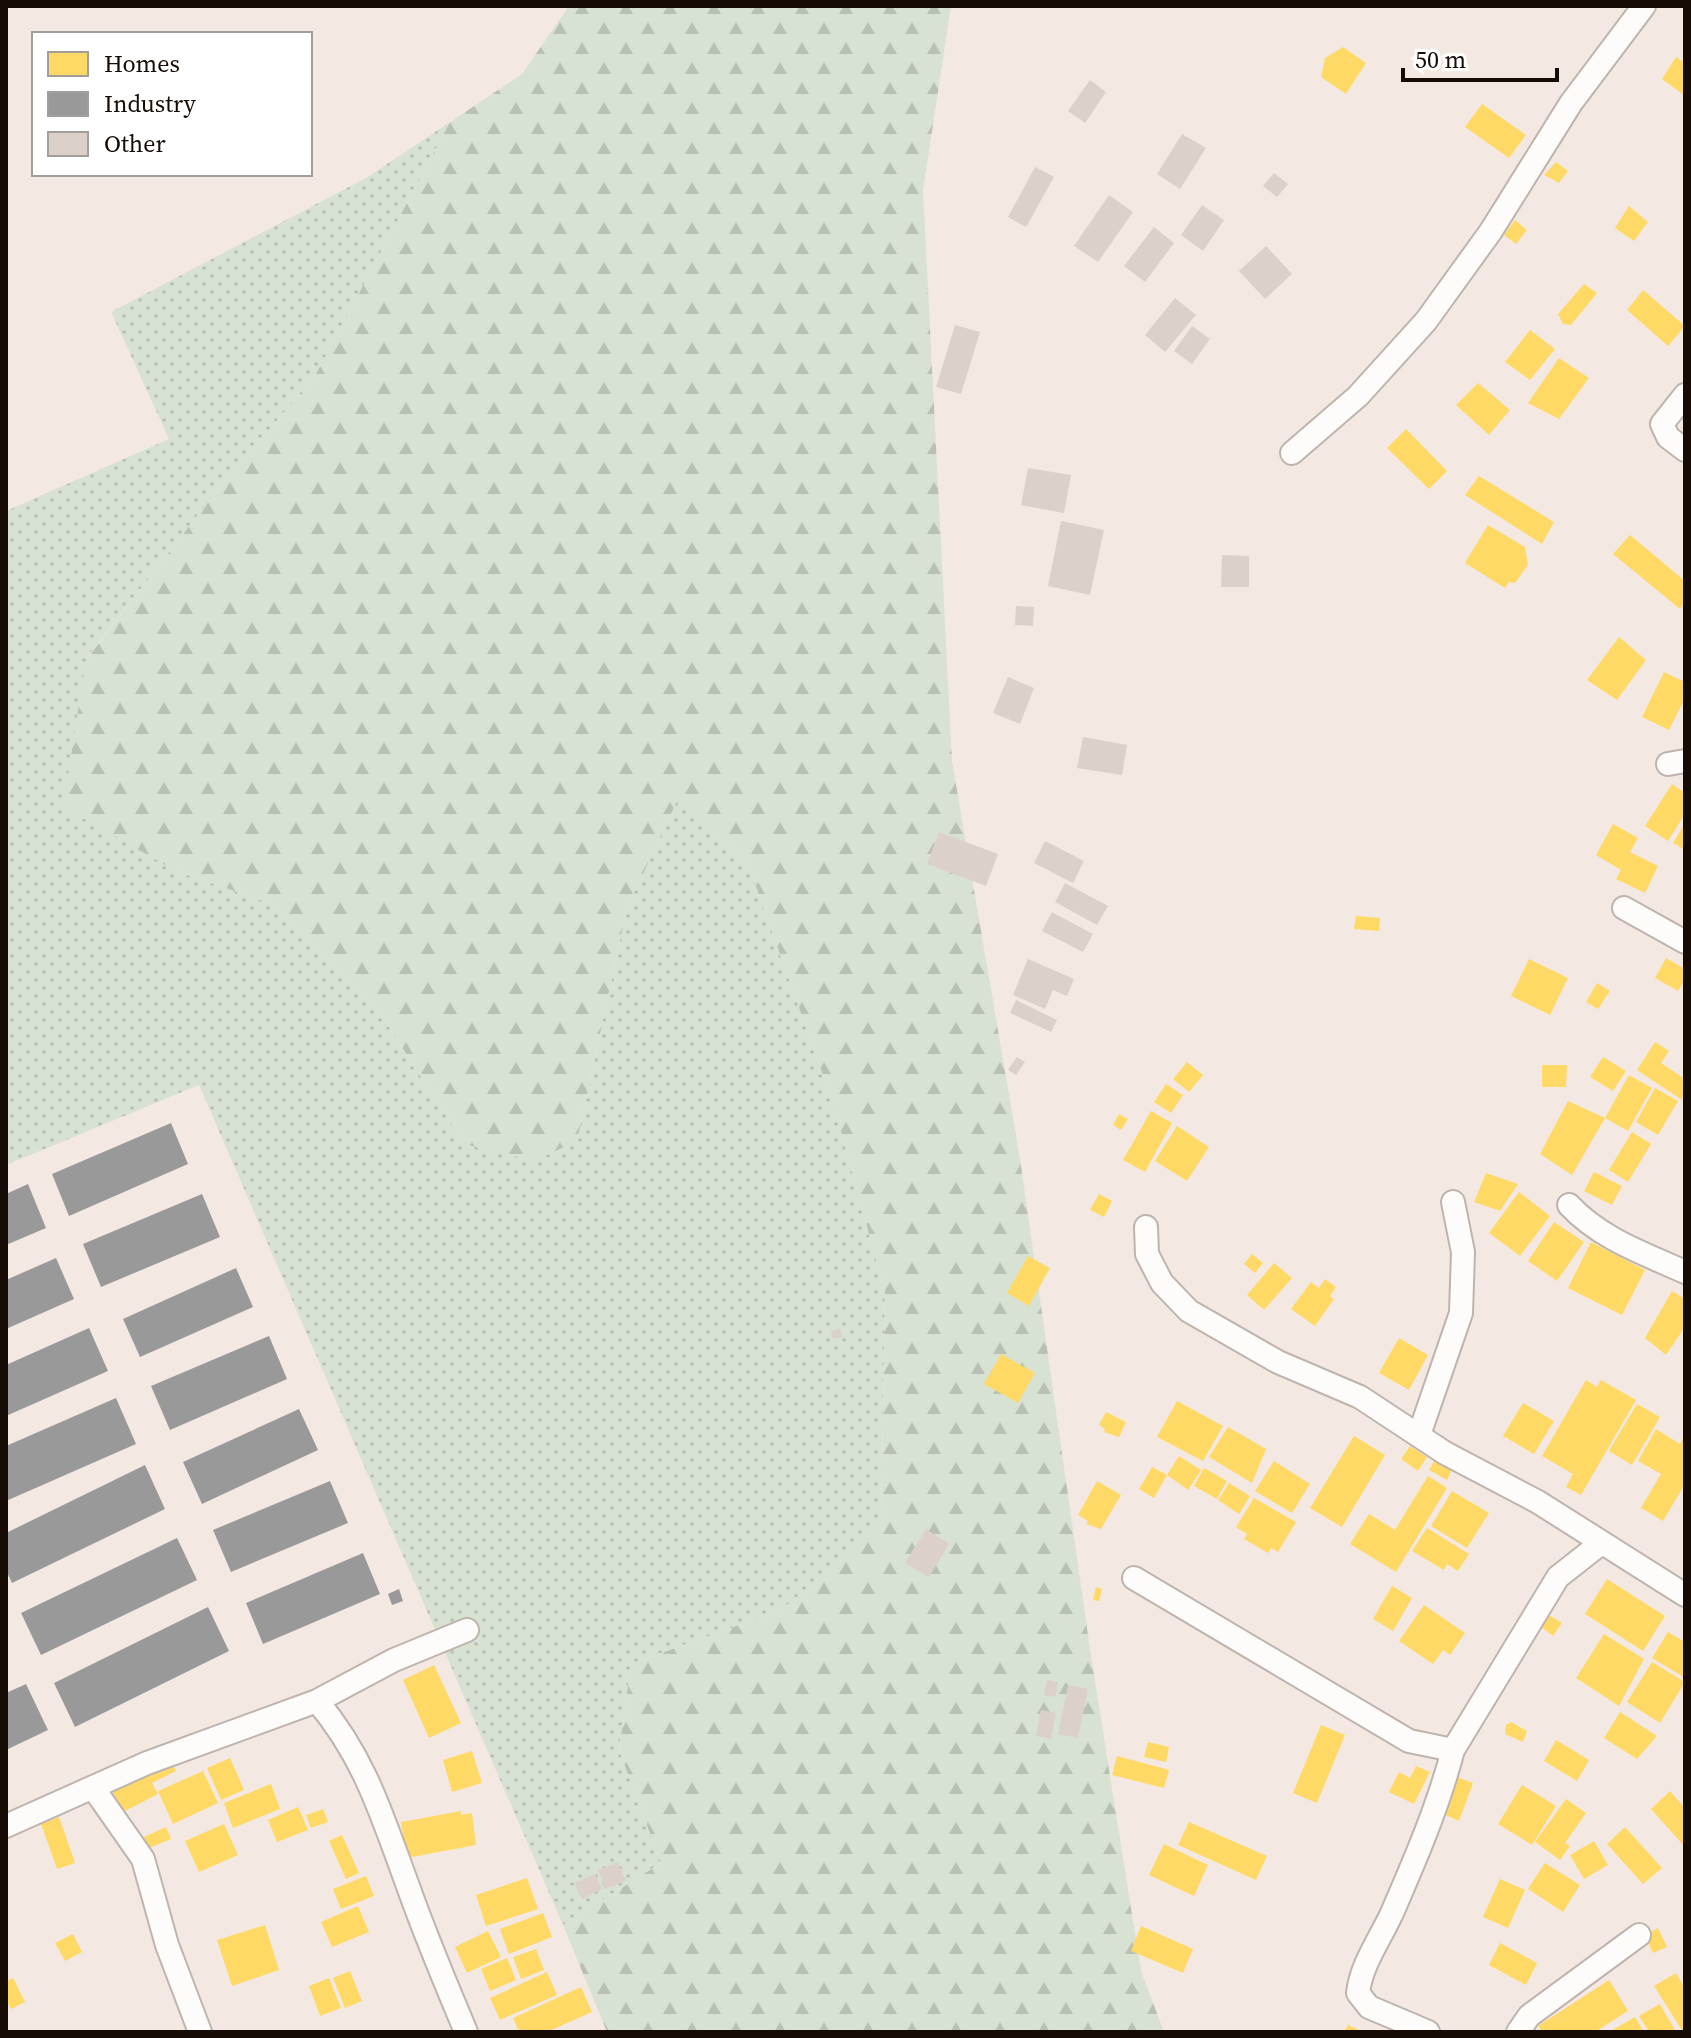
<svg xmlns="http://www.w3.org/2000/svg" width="1691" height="2038" font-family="'Source Serif 4',serif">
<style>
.grass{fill:url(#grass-dots)}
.forest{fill:url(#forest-firs)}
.homes{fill:#ffd966}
.industry{fill:#999}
.building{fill:#dbd1c9}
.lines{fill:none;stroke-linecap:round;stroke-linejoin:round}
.minor-casing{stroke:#bfb4ad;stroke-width:26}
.minor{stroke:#fdfcfb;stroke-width:22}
</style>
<defs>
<pattern id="grass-dots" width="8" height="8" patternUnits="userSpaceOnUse" patternTransform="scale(2)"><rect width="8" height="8" fill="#d7e2d2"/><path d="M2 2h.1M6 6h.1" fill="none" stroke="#b8c1b3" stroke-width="1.8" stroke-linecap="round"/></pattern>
<pattern id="forest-firs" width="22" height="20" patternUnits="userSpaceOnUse" patternTransform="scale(2)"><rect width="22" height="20" fill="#d7e2d2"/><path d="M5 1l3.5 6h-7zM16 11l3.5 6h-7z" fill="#b8c1b3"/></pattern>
</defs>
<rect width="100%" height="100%" fill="#f4e9e2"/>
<path class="grass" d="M450,122L316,374L204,507L86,659L176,871L269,903L382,1016L464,1144L577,1141L627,908L677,800L748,864L835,1109L885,1293L881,1527L781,1610L631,1664L619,1750L661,1863L563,1925L199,1085L6,1165V511L169,439L111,312L366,178Z"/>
<path class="forest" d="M569,6H951L923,190L952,761L1020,1159L1091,1656L1141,1971L1164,2032H607L563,1925L661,1863L619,1750L631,1664L781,1610L881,1526L885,1293L835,1109L748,864L677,801L627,908L577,1141L534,1161L464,1144L382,1016L269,903L176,871L63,807L86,660L204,507L316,374L450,122L522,74Z"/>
<path class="homes" d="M1343,47L1366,63L1346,94L1321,77L1325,58Z
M1676,57L1685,63V96L1662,79Z
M1482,104L1526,135L1509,158L1465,127Z
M1556,162L1568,171L1559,183L1544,175Z
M1629,206L1648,222L1634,241L1615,228Z
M1515,220L1527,230L1516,244L1504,235Z
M1584,284L1597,293L1571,325L1563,324L1558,314Z
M1643,290L1685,326L1668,346L1627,310Z
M1530,330L1555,349L1530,380L1505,362Z
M1559,358L1589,378L1559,419L1528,403Z
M1478,383L1510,410L1489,435L1456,405Z
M1406,429L1447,471L1429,489L1387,448Z
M1479,476L1554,522L1542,544L1465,495Z
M1488,525L1525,547L1528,565L1515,583L1509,582L1505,588L1465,563Z
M1630,535L1685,581V603L1680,609L1613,554Z
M1619,637L1646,660L1617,700L1587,680Z
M1664,672L1685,682V698L1669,730L1642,717Z
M1672,784L1685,793V814L1668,841L1645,826Z
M1685,823V850L1673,843Z
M1613,824L1638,838L1630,852L1658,866L1645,893L1616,879L1621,870L1596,855Z
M1356,916L1380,918L1379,931L1354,929Z
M1666,958L1685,969V979L1678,991L1655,978Z
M1529,959L1568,978L1550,1015L1511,996Z
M1597,983L1610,991L1598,1009L1586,1002Z
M1655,1042L1669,1051L1661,1063L1685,1079L1682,1100L1637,1070Z
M1603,1057L1626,1071L1613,1091L1590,1077Z
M1187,1062L1203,1075L1189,1092L1173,1079Z
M1542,1065H1567L1566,1087H1542Z
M1629,1075L1652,1088L1628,1131L1605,1118Z
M1166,1084L1183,1095L1171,1113L1154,1102Z
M1655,1088L1678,1101L1658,1135L1636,1122Z
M1568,1101L1605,1118L1572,1175L1540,1154Z
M1151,1111L1172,1123L1145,1172L1123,1160Z
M1119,1114L1128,1119L1121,1130L1113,1125Z
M1177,1126L1209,1147L1187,1181L1155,1161Z
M1632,1132L1651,1144L1628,1182L1609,1170Z
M1594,1172L1622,1186L1612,1205L1584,1191Z
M1486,1173L1518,1184L1500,1211L1474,1202Z
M1519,1192L1550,1216L1520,1256L1489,1233Z
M1099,1194L1112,1201L1104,1217L1090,1210Z
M1554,1222L1584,1242L1557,1281L1528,1261Z
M1591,1242L1645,1270L1622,1315L1568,1288Z
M1252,1254L1263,1263L1255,1273L1244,1264Z
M1028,1256L1050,1268L1029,1306L1007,1293Z
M1274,1263L1292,1278L1264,1310L1247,1295Z
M1325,1279L1336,1287L1330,1296L1334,1299L1315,1326L1291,1309L1311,1282L1319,1288Z
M1672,1291L1685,1299V1327L1666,1355L1645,1338Z
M1399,1338L1428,1355L1409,1390L1379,1373Z
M1001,1354L1035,1373L1018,1403L984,1384Z
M1586,1380L1597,1387L1601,1380L1636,1400L1581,1495L1566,1487L1573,1474L1542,1456Z
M1177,1401L1223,1426L1203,1461L1157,1437Z
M1523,1403L1554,1421L1534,1454L1503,1436Z
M1637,1404L1660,1417L1632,1465L1609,1451Z
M1106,1412L1126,1422L1119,1437L1104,1432L1105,1429L1099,1425Z
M1228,1427L1266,1449L1252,1483L1209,1457Z
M1656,1429L1680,1444L1685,1435V1484L1663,1521L1641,1508L1661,1474L1638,1461Z
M1354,1436L1385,1455L1342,1527L1310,1508Z
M1410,1446L1427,1457L1418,1471L1401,1459Z
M1179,1456L1201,1470L1188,1490L1167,1475Z
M1435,1459L1452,1469L1447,1480L1429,1470Z
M1274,1461L1310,1484L1292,1513L1255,1491Z
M1152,1467L1167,1475L1154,1498L1139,1489Z
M1204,1468L1227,1481L1217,1499L1194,1486Z
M1428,1476L1447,1488L1396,1572L1350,1544L1369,1514L1395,1530Z
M1097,1481L1121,1495L1101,1529L1086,1524L1088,1521L1078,1515Z
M1229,1483L1250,1496L1239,1514L1218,1500Z
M1452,1491L1489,1513L1467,1548L1431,1526Z
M1254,1498L1296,1522L1278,1552L1271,1548L1268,1553L1244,1539L1247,1534L1236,1527Z
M1427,1528L1469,1554L1458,1571L1447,1564L1444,1570L1412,1551Z
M1607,1579L1665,1616L1643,1651L1585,1614Z
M1392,1586L1412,1598L1393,1631L1373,1619Z
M1096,1587L1102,1589L1099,1601L1093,1600Z
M1424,1605L1465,1633L1450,1655L1443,1650L1433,1664L1399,1641Z
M1549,1615L1562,1623L1553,1636L1541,1627Z
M1668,1632L1685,1642V1678L1652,1658Z
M1604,1634L1644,1659L1619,1706L1576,1678Z
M1652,1662L1685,1682L1660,1723L1627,1702Z
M434,1665L461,1723L429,1738L403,1680Z
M1620,1712L1657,1736L1637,1759L1604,1738Z
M1511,1722L1527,1731L1523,1742L1505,1734L1506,1725Z
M1321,1725L1345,1735L1317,1803L1293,1793Z
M1556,1740L1589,1760L1577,1781L1544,1761Z
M1148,1742L1169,1747L1166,1762L1144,1757Z
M472,1751L482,1783L452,1792L443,1760Z
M1117,1756L1169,1770L1164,1788L1112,1775Z
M169,1758L176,1771L152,1783L158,1794L123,1812L111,1788Z
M230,1758L244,1790L221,1800L207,1768Z
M1416,1766L1430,1772L1414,1804L1389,1792L1399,1772L1410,1778Z
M203,1771L218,1803L173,1824L158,1791Z
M1457,1777L1473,1783L1459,1821L1443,1814Z
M271,1784L280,1809L233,1828L224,1803Z
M1522,1785L1556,1806L1532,1845L1498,1824Z
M1670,1791L1685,1808V1847L1651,1809Z
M1566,1799L1586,1813L1565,1843L1570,1846L1560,1860L1535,1842Z
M298,1807L308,1830L277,1842L268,1820Z
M323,1809L328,1822L311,1828L306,1815Z
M461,1811V1815L472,1813L476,1845L407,1858L401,1822Z
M59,1817L75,1863L57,1869L41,1824Z
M1189,1822L1267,1856L1256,1880L1178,1845Z
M224,1824L238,1855L199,1872L185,1841Z
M166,1827L171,1839L149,1848L144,1837Z
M1625,1827L1662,1868L1643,1884L1607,1844Z
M342,1835L359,1873L346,1879L329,1841Z
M1594,1841L1608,1865L1584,1879L1570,1855Z
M1164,1844L1208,1865L1194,1896L1149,1875Z
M1545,1863L1580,1885L1563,1912L1528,1889Z
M366,1876L374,1896L341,1909L333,1889Z
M527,1878L538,1909L486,1926L476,1895Z
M1500,1879L1525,1890L1508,1928L1483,1917Z
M358,1906L369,1932L332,1947L321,1922Z
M543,1913L552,1937L509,1954L500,1929Z
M265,1925L279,1970L232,1986L217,1940Z
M1141,1926L1193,1949L1183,1973L1131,1951Z
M1658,1928L1667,1947L1653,1953L1644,1935Z
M488,1931L501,1957L467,1973L455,1947Z
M73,1934L82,1952L65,1961L55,1943Z
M1500,1943L1537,1963L1526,1985L1489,1965Z
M536,1949L544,1970L521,1979L513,1957Z
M507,1958L516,1980L490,1991L481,1969Z
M350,1971L362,2001L345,2008L333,1978Z
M547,1972L557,1995L500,2020L490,1998Z
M1676,1973L1685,1988L1683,2032L1654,1986Z
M13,1978L25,2002L11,2009L6,1999V1981Z
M329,1978L341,2008L320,2016L309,1986Z
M1609,1980L1628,2011L1595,2032H1542L1538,2026Z
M581,1987L592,2012L547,2032H519L513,2018Z
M1660,2004L1676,2032H1649L1639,2016Z
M1635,2017L1644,2032H1609Z
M1348,2025L1363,2032H1344Z"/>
<path class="industry" d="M171,1123L188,1164L69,1216L52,1174Z
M28,1184L46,1228L6,1245V1194Z
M202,1194L220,1237L101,1287L83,1244Z
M56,1258L74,1299L6,1329V1280Z
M236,1268L253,1307L140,1357L123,1319Z
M89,1328L108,1371L6,1416V1365Z
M269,1336L287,1379L170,1430L151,1386Z
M116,1398L136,1444L6,1501V1446Z
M299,1409L318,1450L202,1504L183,1462Z
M145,1465L165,1509L12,1583L6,1570V1533Z
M330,1481L348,1523L231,1572L213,1530Z
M177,1538L197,1580L41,1655L21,1613Z
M363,1553L380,1594L263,1644L246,1603Z
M399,1589L403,1601L392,1605L388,1594Z
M208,1607L229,1651L75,1727L54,1683Z
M26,1684L48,1730L6,1750V1693Z"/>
<path class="building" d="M1090,80L1106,92L1085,123L1068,111Z
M1182,134L1206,148L1180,189L1157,174Z
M1035,167L1054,177L1026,227L1008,217Z
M1274,173L1288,184L1277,197L1263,186Z
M1109,195L1133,212L1098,262L1074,246Z
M1202,205L1224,220L1203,251L1181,235Z
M1154,227L1174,243L1145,282L1124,266Z
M1266,246L1292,274L1265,299L1239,271Z
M1175,298L1196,315L1165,352L1145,335Z
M955,325L980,332L961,394L936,387Z
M1192,326L1210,339L1192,364L1174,351Z
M1028,468L1071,475L1064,513L1021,505Z
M1061,521L1104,530L1090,595L1048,586Z
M1222,555L1249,556V587H1221Z
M1016,606L1034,607L1033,626L1015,625Z
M1008,677L1034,688L1020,724L993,713Z
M1083,737L1127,745L1122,775L1077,768Z
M939,832L998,854L986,886L927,864Z
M1045,841L1084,861L1073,883L1034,863Z
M1065,883L1108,906L1097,925L1055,902Z
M1052,912L1093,934L1083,952L1042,931Z
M1028,959L1074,979L1067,996L1053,990L1045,1009L1013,995Z
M1016,1000L1057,1020L1051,1032L1010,1013Z
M1017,1057L1025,1062L1016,1075L1008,1070Z
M840,1329L842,1337L833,1339L831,1331Z
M926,1529L949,1544L929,1577L905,1563Z
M1047,1680L1058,1682L1055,1697L1044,1695Z
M1068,1685L1088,1689L1078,1738L1058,1734Z
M1041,1710L1056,1713L1051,1739L1036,1736Z
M618,1862L626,1881L605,1889L598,1870Z
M595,1874L602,1889L582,1899L574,1883Z"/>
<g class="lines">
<g class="minor-casing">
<path id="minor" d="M1685,395L1662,424L1668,437L1685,450
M1292,453L1358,396L1426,321L1491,231L1571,103L1644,6
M1668,764L1685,761
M1624,908L1685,942
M1569,1205C1601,1239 1643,1253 1685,1272
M1146,1227L1147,1254L1162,1283L1189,1311L1278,1362L1360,1397L1445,1453L1538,1502L1685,1595
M1419,1435L1461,1313L1463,1252L1453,1202
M1134,1578L1409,1741L1453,1750L1558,1577L1600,1544
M317,1701C366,1759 383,1819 409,1889C426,1937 446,1984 466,2032
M94,1789L143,1859L167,1945L200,2032
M6,1826L147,1763L317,1701L394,1660L467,1630
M1428,2032L1369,2007L1358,1993C1361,1965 1380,1939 1392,1913C1415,1860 1438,1807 1453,1750
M1518,2032L1529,2016L1639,1935"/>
</g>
<use href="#minor" class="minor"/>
</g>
<rect width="1691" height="2038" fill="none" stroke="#160c05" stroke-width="16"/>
<rect x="32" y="32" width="280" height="144" fill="#ffffff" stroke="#a29e9b" stroke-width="2"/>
<rect x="48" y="52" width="40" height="24" fill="#ffd966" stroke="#a29e9b" stroke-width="2"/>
<text x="104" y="72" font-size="24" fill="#160c05">Homes</text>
<rect x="48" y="92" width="40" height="24" fill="#999999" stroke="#a29e9b" stroke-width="2"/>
<text x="104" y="112" font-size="24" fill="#160c05">Industry</text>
<rect x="48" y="132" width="40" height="24" fill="#dbd1c9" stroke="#a29e9b" stroke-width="2"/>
<text x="104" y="152" font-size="24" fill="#160c05">Other</text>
<path d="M1403 68v12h154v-12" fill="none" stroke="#160c05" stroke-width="4"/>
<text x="1415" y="68" font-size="24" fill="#160c05" stroke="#ffffff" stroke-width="6" paint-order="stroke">50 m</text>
</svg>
